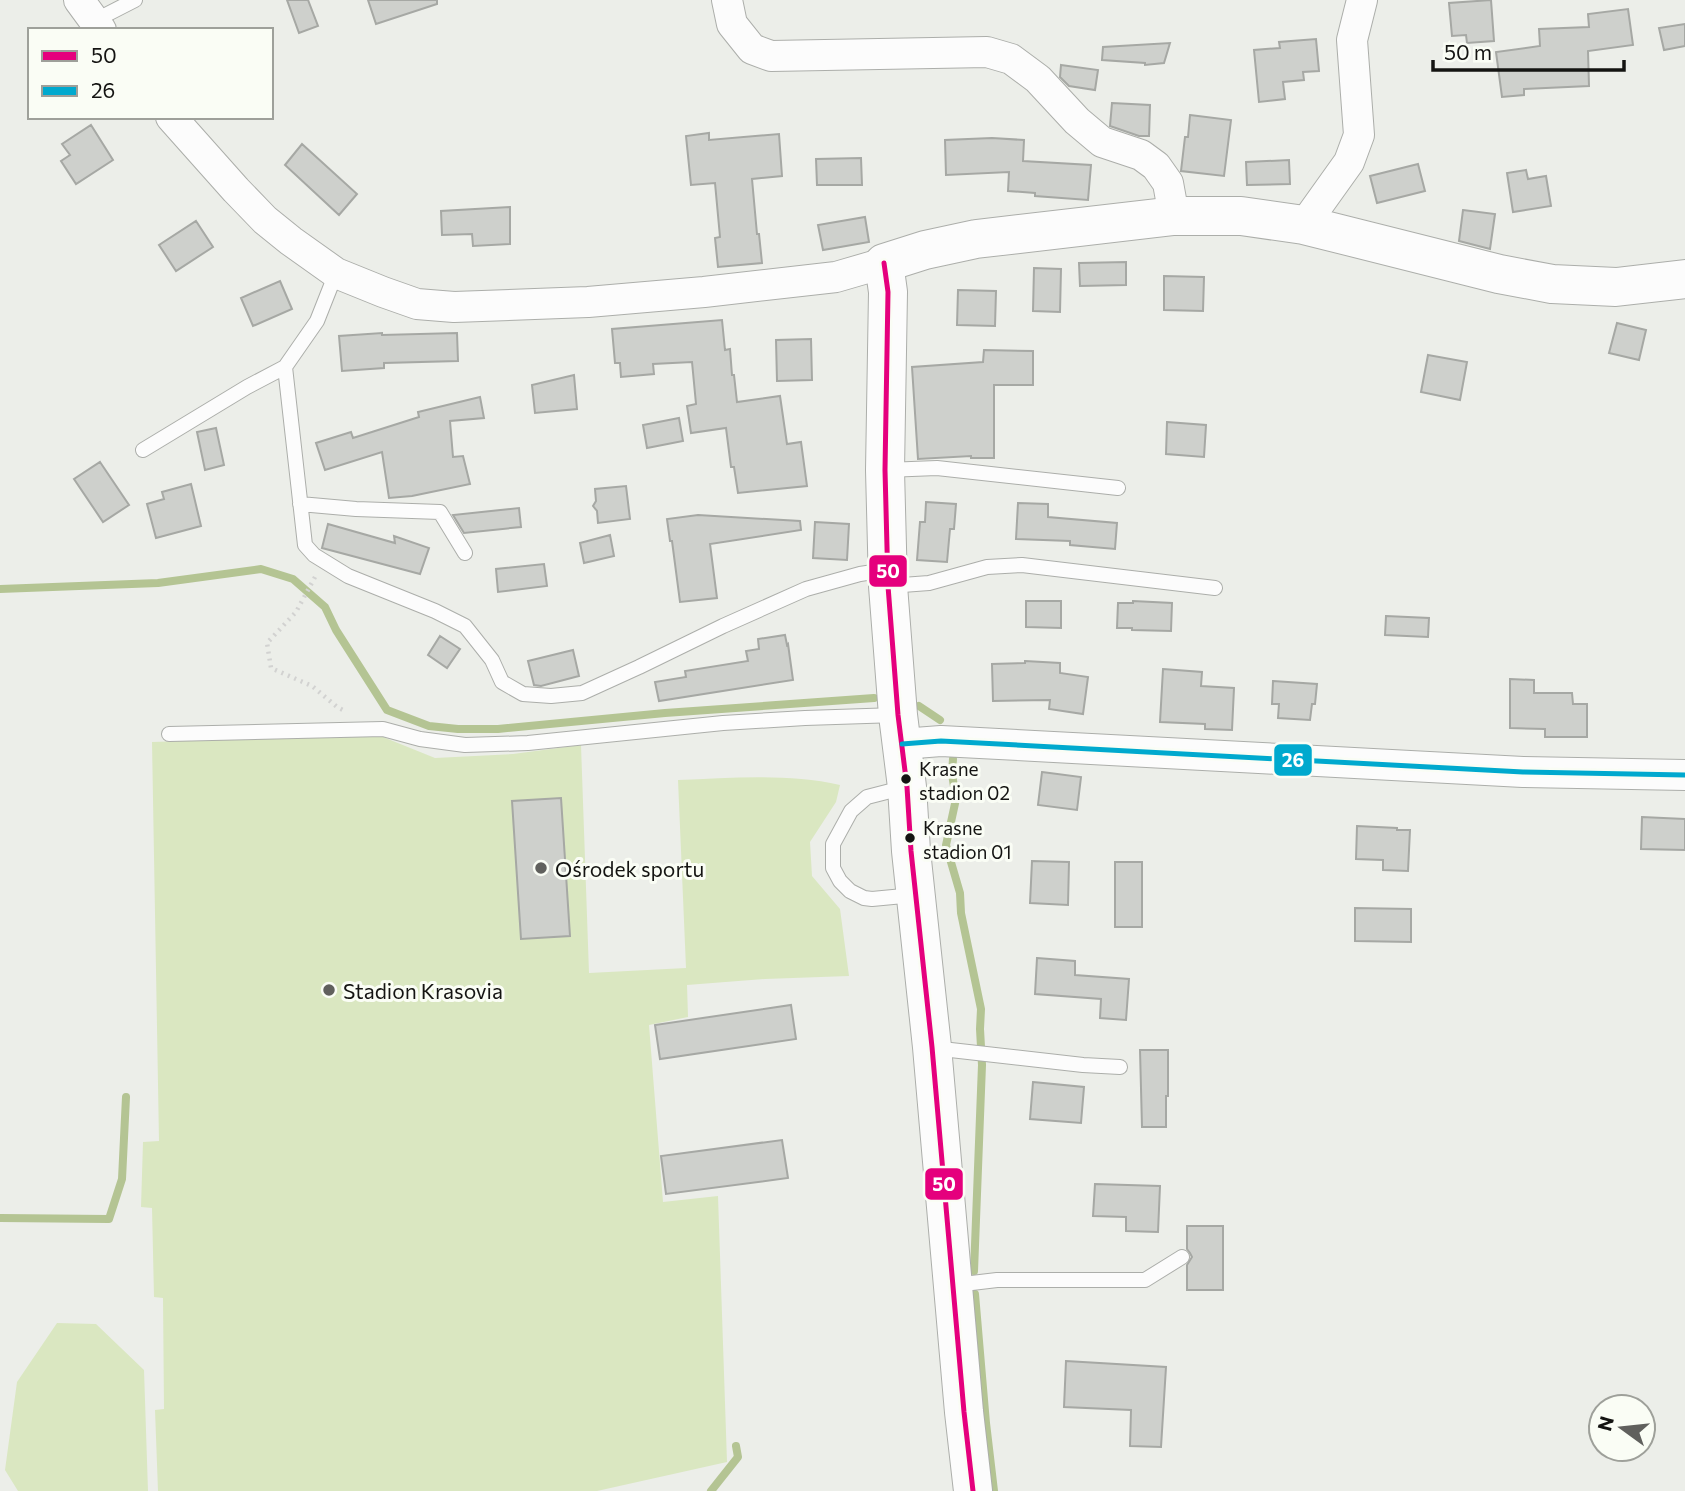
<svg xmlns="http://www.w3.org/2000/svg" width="1685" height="1491" font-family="Commissioner,sans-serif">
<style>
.green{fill:#dae7c1}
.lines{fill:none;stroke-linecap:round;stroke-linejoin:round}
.stream{stroke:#b4c493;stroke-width:8}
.building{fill:#ced0cc;stroke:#a6a8a4;stroke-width:2}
.lane-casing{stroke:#acaeaa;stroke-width:16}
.street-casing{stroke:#acaeaa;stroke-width:32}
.secondary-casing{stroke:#acaeaa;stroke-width:40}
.path{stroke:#d2d2d1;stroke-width:4.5;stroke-dasharray:2 5;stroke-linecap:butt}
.lane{stroke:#fcfcfc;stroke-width:14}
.street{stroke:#fcfcfc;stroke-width:30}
.secondary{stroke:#fcfcfc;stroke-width:38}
.bus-1-casing{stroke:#fafdf5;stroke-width:10}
.bus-2-casing{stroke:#fafdf5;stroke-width:10}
.bus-1{stroke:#e5007d;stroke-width:5}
.bus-2{stroke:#00a9ce;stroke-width:5}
.bus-dot{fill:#141412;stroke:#fafdf5;stroke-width:2.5}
.poi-dot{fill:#60605d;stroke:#fafdf5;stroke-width:2.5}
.labels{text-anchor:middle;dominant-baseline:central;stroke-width:6;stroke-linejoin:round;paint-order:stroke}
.bus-label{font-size:19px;fill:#141412;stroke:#fafdf5;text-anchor:start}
.poi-label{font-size:21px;fill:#141412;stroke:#fafdf5;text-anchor:start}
.line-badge{stroke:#fafdf5;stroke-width:2.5}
.badge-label{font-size:19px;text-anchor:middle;font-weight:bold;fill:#fff}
</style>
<rect width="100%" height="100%" fill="#eceee9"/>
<path class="green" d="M378,735L435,758L513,754L581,745L589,973L686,968L678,780C731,778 788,773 840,785L836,802L810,842L812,876L840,909L849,976L765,979L687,985L688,1017L649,1025L663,1202L718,1196L727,1462L597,1491H158L155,1410L164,1409L163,1298L154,1297L152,1208L141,1207L143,1142L159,1141L152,742Z
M57,1323L96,1324L144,1370L148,1491H18L5,1470L17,1382Z"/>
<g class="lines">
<path class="stream" d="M0,589L158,583L261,569L293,579L325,607L336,630L387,710L429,726L458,729H498L665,713L874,698
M919,706L940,720
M953,759L952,774L956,799L946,845L960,893L961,913L981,1009L980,1029L982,1065L974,1271
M0,1218L109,1219L122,1179L126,1097
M975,1294L986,1423L994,1491
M711,1491L738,1457L736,1446"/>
</g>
<path class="building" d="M287,0H308L318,26L299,33Z
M368,0H437V4L376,24Z
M1491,0L1494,41L1467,43L1466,35L1452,36L1449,3Z
M1628,9L1633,45L1588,51L1589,86L1524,89V95L1502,97L1496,52L1540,46L1539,29L1589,27L1588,14Z
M1685,24V46L1664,50L1659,28Z
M1316,39L1319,71L1303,72L1304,80L1283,82L1285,99L1259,102L1254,50L1280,48L1279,42Z
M1170,43L1164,63L1145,65V63L1102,60L1103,47Z
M1061,65L1098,70L1095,90L1069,86L1060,77Z
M1112,103L1150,105L1149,136H1139L1110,126Z
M1190,115L1231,120L1224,176L1181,171L1185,137H1188Z
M91,125L113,160L76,184L61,161L70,155L62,144Z
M709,133V140L779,134L782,176L752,179L757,234H759L762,263L718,267L715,238L720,237L715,183L691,185L686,136Z
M992,138L1024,140L1023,161L1091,165L1088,200L1035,196V193L1008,191L1009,172L946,175L945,140Z
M302,144L357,194L339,215L285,165Z
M861,158L862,185H817L816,159Z
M1289,160L1290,184L1247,185L1246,162Z
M1418,164L1425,191L1377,203L1370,176Z
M1526,170L1528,179L1546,176L1551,206L1513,212L1507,173Z
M510,207V244L473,246L472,234L442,235L441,211Z
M1463,210L1495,214L1490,249L1459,241Z
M865,217L869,242L823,250L818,225Z
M196,221L213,247L176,271L159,245Z
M1126,262V285L1080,286L1079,263Z
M1034,268L1061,269L1060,312L1033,311Z
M1164,276L1204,277L1203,311L1164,310Z
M280,281L292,309L253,326L241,298Z
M958,290L996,291L995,326L957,325Z
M722,320L725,350L730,349L732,375H734L737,402L780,396L787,444L801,442L807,486L738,493L734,467H731L726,428L691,433L687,406L696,404L692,362L653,364L654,374L621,377L620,363H615L612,329Z
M1617,323L1646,330L1639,360L1609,353Z
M382,333V335L457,333L458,361L384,363V368L342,371L339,336Z
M811,339L812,380L777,381L776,340Z
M984,350L1033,351V385H994V458H971V456L918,459L912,367L983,362Z
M1428,355L1467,362L1460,400L1421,392Z
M574,375L577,409L535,413L532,385Z
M480,397L484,418L450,421L453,457L463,456L470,484L412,496L389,498L382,452L325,470L316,443L351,432L353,438L419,417L418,412Z
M679,418L683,441L647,448L643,425Z
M1167,422L1206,425L1204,457L1166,454Z
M216,428L224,465L205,470L197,432Z
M100,462L129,505L103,522L74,479Z
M191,484L201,526L156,538L147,504L164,499L162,492Z
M626,486L630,519L598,523L597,511L593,506L596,501L595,489Z
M926,502L956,504L954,529H950L947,562L917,560L920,522H925Z
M1018,503L1048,504V517L1117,523L1115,549L1070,545V541L1016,539Z
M519,508L521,527L464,533L453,515Z
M698,515L800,521L801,530L710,544L717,598L680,602L672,541H670L667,519Z
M815,522L849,524L847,560L813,558Z
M328,524L395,543L394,536L429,548L420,574L322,548Z
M610,535L614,556L584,563L580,543Z
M544,564L547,586L498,592L496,569Z
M1026,601H1061V628L1026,627Z
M1133,601L1172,603L1171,631L1132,630V628H1117L1118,603H1133Z
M1386,616L1429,618L1428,637L1385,635Z
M785,635L787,645L788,644L793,680L659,701L655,682L686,677L685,671L748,661L746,651L759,649L758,639Z
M440,636L460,649L447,668L428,655Z
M573,650L579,676L541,686L534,685L528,661Z
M1025,661L1060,663V673L1088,677L1083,714L1049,709L1050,700L993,701L992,664L1025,663Z
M1163,669L1202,672L1201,686L1234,688L1232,730L1205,729V724L1160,722Z
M1510,679L1534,680V693H1572L1573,704H1587V737H1545V729L1510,728Z
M1273,681L1317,684L1315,704H1312L1310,720L1278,718L1279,704H1272Z
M1042,772L1081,777L1077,810L1038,805Z
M561,798L570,936L521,939L512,801Z
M1642,817L1685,819V850L1641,849Z
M1357,826L1397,828V830H1410L1408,871L1383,870V860L1356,859Z
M1032,861L1069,862L1068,905L1030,903Z
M1115,862H1142V927H1115Z
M1355,908L1411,909V942L1355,941Z
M1037,958L1075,961V975L1129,979L1126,1020L1100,1018L1101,999L1035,994Z
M791,1005L796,1039L660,1059L655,1025Z
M1140,1050H1168V1096H1166V1127H1142Z
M1033,1082L1084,1087L1081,1123L1030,1119Z
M782,1140L788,1178L666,1194L661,1156Z
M1095,1184L1160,1186L1158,1232L1126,1231V1217L1093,1216Z
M1187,1226H1223V1290H1187V1265L1192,1257L1190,1253L1187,1249Z
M1066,1361L1166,1367L1161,1447L1130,1446L1131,1410L1064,1407Z"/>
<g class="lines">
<g class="lane-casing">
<path id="lane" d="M94,21L135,0
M336,273L317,321L285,367L305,545L314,555L348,576L435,611L465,626L492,660L502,682L523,694L551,696L582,693L639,667L723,626L806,589L860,574L886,570
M143,450L247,387L285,367
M886,470L937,468L1118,488
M300,504L356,509L440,512L465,553
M889,586L929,583L987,567L1022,565L1215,588
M169,734L383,729L420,739L465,745L528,743L723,723L805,718L897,715
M906,787L867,797L851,811L833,844V868L840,881L850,891L864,898L872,899L914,895
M933,1048L1083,1065L1120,1067
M955,1285L997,1280H1145L1182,1257"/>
</g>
<g class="street-casing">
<path id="street" d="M79,0L101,30
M727,0L732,24L752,49L771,56L987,52L1011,59L1038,79L1077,121L1102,142L1141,155L1156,166L1168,183L1174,216
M171,117L236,190L265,220L291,241L336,273L383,292L417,304L454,307L588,302L704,292L836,277L884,263
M1304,225L1349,162L1359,135L1352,40L1362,0
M902,744L941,741L1523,772L1685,775"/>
</g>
<g class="secondary-casing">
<path id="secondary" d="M973,1491L964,1412L932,1047L911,851L907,787L898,715L888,586L885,470L888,292L884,263L925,250L976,239L1174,216H1241L1304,225L1499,274L1552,284L1616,287L1685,279"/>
</g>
<path class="path" d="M315,577L296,612L267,643L271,668L312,686L337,707L343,710"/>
<use href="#lane" class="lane"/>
<use href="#street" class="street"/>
<use href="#secondary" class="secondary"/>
<g class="bus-1-casing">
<path id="bus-1" d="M884,263L888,292L885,470L888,586L898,715L907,787L911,851L932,1047L964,1412L973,1491"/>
</g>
<g class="bus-2-casing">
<path id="bus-2" d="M902,744L941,741L1523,772L1685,775"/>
</g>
<use href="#bus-1" class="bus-1"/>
<use href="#bus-2" class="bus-2"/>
</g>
<g class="bus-dot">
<circle cx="906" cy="779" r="6"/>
<circle cx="910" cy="838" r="6"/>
</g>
<g class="poi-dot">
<circle cx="541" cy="868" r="7"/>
<circle cx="329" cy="990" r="7"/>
</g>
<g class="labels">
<g class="bus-label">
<text x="919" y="768">Krasne<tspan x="919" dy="24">stadion 02</tspan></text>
<text x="923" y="827">Krasne<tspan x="923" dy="24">stadion 01</tspan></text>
</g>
<g class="poi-label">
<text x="555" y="868">Ośrodek sportu</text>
<text x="343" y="990">Stadion Krasovia</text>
</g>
</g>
<g class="line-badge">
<rect x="868" y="554" width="40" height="34" rx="7" fill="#e5007d"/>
<rect x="1273" y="743" width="40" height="34" rx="7" fill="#00a9ce"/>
<rect x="924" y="1167" width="40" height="34" rx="7" fill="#e5007d"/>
</g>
<g class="badge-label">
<text x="888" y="578">50</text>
<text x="1293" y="767">26</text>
<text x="944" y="1191">50</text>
</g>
<rect x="28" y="28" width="245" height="91" fill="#fafdf5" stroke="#9ea09a" stroke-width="2"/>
<rect x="42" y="51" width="35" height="10" fill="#e5007d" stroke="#9ea09a" stroke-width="2"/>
<text x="91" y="63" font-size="21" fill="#141412">50</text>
<rect x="42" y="86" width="35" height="10" fill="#00a9ce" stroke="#9ea09a" stroke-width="2"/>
<text x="91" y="98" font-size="21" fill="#141412">26</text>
<g transform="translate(1622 1428) rotate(285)"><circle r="33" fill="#fafdf5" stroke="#9ea09a" stroke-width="2"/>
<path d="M0-5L12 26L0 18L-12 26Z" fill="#60605d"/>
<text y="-10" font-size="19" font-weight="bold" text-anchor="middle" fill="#141412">N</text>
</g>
<path d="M1433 60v10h191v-10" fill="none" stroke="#141412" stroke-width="3.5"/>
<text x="1444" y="60" font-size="21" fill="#141412" stroke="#fafdf5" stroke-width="5" paint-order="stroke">50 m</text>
</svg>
